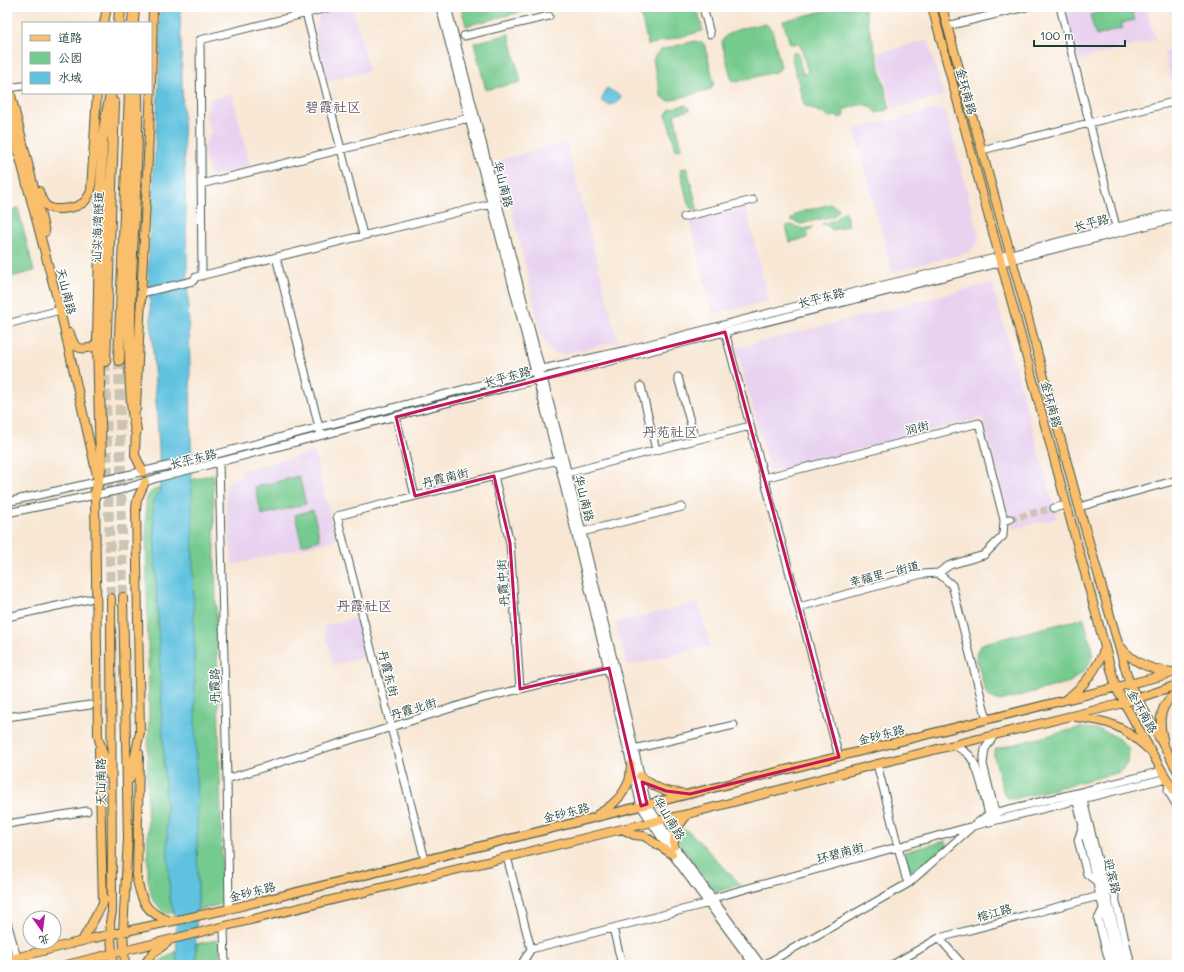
<svg xmlns="http://www.w3.org/2000/svg" width="1184" height="972" font-family="Mali,'LXGW WenKai TC',sans-serif">
<style>
.built{fill:#e8d2ef}
.green{fill:#75ca8e;stroke:#4a8461}
.water{fill:#60c2df;stroke:#40808a}
.lines{fill:none;stroke-linecap:round;stroke-linejoin:round}
.minor-tunnel{stroke:#cdc5b4;stroke-width:7;stroke-dasharray:7 3.5;stroke-linecap:butt}
.highway-tunnel{stroke:#cdc5b4;stroke-width:10;stroke-dasharray:10 5;stroke-linecap:butt}
.minor-casing{stroke:#40564c;stroke-width:9}
.major-casing{stroke:#40564c;stroke-width:10}
.highway-casing{stroke:#40564c;stroke-width:12}
.minor{stroke:#fff;stroke-width:7}
.major{stroke:#f9bf6d;stroke-width:8}
.highway{stroke:#f9bf6d;stroke-width:10}
.marked{fill:none;stroke:#c2185b;stroke-width:3;stroke-linejoin:round}
.labels{text-anchor:middle;dominant-baseline:central;stroke-width:3;stroke-linejoin:round;paint-order:stroke}
.street-label{font-size:12px;fill:#1f3d34;stroke:#fff}
.quarter-label{font-size:14px;fill:#605962;stroke:#fff}
</style>
<rect width="100%" height="100%" fill="#fff"/>
<filter id="ink" filterUnits="userSpaceOnUse"><feTurbulence type="fractalNoise" baseFrequency=".025" numOctaves="2"/><feDisplacementMap in="SourceGraphic" scale="8" xChannelSelector="R" yChannelSelector="G"/><feConvolveMatrix kernelMatrix="1 2 1 2 8 2 1 2 1" color-interpolation-filters="sRGB"/></filter>
<filter id="wash" filterUnits="userSpaceOnUse"><feTurbulence type="fractalNoise" baseFrequency=".012" numOctaves="4" result="noise"/><feDisplacementMap in="SourceGraphic" scale="16" xChannelSelector="R" yChannelSelector="G"/><feGaussianBlur stdDeviation="0.9" result="paint"/><feColorMatrix in="noise" values="0 0 0 0 0 0 0 0 0 0 0 0 0 0 0 0 0 1.4 0 .05"/><feComposite in="paint" operator="in"/></filter>
<g filter="url(#wash)">
<rect width="100%" height="100%" fill="#f8e7d4"/>
<path class="built" d="M339,7H353L369,71L327,81L315,31L321,11Z
M954,7H989L956,15Z
M1064,7H1145L1156,40L1078,60Z
M928,40L943,96L893,109L878,53Z
M1177,49V96L1176,97L1164,52Z
M232,94L250,166L210,176L204,152L206,142L211,133L206,115L211,99Z
M937,109L946,112L979,237L976,245L969,252L892,272L854,129Z
M566,142L618,341L561,355L553,351L546,344L542,335L500,160Z
M746,208L769,301L713,314L690,221Z
M992,283L1057,518L1013,529L983,417L770,472L736,348Z
M314,452L336,540L232,565L225,485L232,479L243,477L241,471Z
M699,602L710,646L627,666L616,623Z
M357,618L367,657L333,665L323,626Z"/>
<path class="green" d="M461,7H540L466,26Z
M639,7H697L703,31L648,45Z
M840,7H864L890,109L876,113C868,99 856,106 843,110L844,116L840,118L836,116L830,117L804,105L791,54L796,52L798,55L803,74L808,73L801,47L799,44H790L783,21Z
M1102,7H1131L1135,20L1121,23L1123,28L1096,36L1090,15L1103,11Z
M762,24H766L772,30L781,67L778,71L737,82L732,81L722,43C725,29 750,27 762,24Z
M509,34L521,82L486,90L474,43Z
M695,41L703,43L705,46L714,83L711,89L668,101L661,96L653,60L656,54L660,50Z
M686,105L690,110L674,114L682,148L676,150L666,115L670,109Z
M687,168L698,211L691,208L688,204L680,169Z
M830,204L840,209L834,216L801,224L790,220L797,213Z
M18,208L34,271L7,278V211Z
M845,211L849,226L833,230L826,225L822,224L834,220Z
M791,225L803,229L813,227L807,233V238L790,242L786,226Z
M213,474L223,904L197,910L198,900L191,480Z
M299,476L306,504L262,515L255,487Z
M160,487V493L154,499L153,504L170,900L174,912L168,914L161,910L152,898L148,879L147,770L149,723L146,512C146,497 146,493 160,487Z
M313,510L320,540L302,545L295,515Z
M1084,618L1093,654L1090,663L1084,671L1070,682L1000,701L988,696L985,691L976,657L980,646L984,643Z
M1078,728C1097,727 1116,733 1128,748C1130,759 1128,764 1120,772L1014,799C1009,799 1007,798 1004,794L994,756V753L996,749Z
M682,829L690,832L741,885L715,892L680,845L678,840Z
M946,841L947,845L913,874H910L904,852Z
M217,940L219,944L220,965H196V944Z
M177,951V965H155L157,963Z"/>
<path class="water" d="M160,7H180L190,367L198,900C196,922 195,943 196,965H177L176,920L170,900L153,504L154,499L160,493L159,450L148,271L160,58Z
M607,88L621,96L617,103L609,105L601,101Z"/>
</g>
<g filter="url(#ink)">
<g class="lines">
<path class="minor-tunnel" d="M1010,519L1054,508"/>
<path class="highway-tunnel" d="M119,360L123,597
M105,361L111,598"/>
<g class="minor-casing">
<path id="minor" d="M440,7L558,460L641,806L672,854L754,965
M447,7L564,459L615,667L647,804L677,850L761,965
M703,7L710,34
M1060,7L1116,227
M306,13L363,235
M947,26L1026,7
M464,36L549,16
M9,88L22,86
M982,150L1177,101
M201,184L469,118
M684,217L753,200
M276,257L320,431
M202,276L200,40L331,7
M141,293L193,281L196,277L491,204
M7,324L60,310
M725,332L839,757
M678,377L695,440
M641,386L656,450
M1177,396L1176,397L1177,402
M396,417L415,496
M219,463L227,779L229,909
M567,473L750,426
M494,476L510,543L520,689
M764,478L979,423L1004,520
M7,502L194,460L534,371L627,350L781,310L999,257L1177,212
M1079,507L1177,480
M1054,508L1066,505
M7,513L120,490L157,478L543,378L1177,218
M582,532L682,507
M938,573L950,565L984,555L1003,536L1004,520L1010,519
M799,607L922,574L938,573L952,585L987,720
M7,617L89,599
M7,717L90,705
M995,734L985,749L983,764L996,816
M954,745C959,748 965,751 969,755C980,768 985,802 990,818
M634,749L734,725
M877,764L906,878L909,883
M227,779L483,698L609,668
M1169,782L1168,791L1177,806
M1082,796L1124,965
M1076,798L1117,965
M7,824L87,811
M1083,825L1078,840L1087,874L1096,881
M507,857L531,949
M425,860L337,516L558,460
M1104,885L1113,889L1131,965
M713,898L973,826L1167,778
M1103,909L1098,919L1110,965
M7,922L17,958
M224,927L225,965
M613,928L622,965
M939,938L963,965
M521,965L531,949L709,903
M764,965L909,883L973,826L989,814L1081,792L1162,771
M892,965L939,938L1107,894"/>
</g>
<g class="major-casing">
<path id="major" d="M932,7L1116,688L1162,771L1177,796
M942,7L1021,292L1079,507L1130,685L1177,770
M104,23L107,7
M7,79L45,232
M7,109L60,310L98,480
M39,191C41,197 42,202 47,206C54,212 77,208 84,202C87,200 89,195 91,191L97,93
M70,333C74,348 78,351 93,347L98,341
M136,409C141,275 151,141 153,7
M136,426L135,455L143,472
M95,495L98,736L109,775
M123,597L128,838L123,932L125,965
M111,598L112,912L110,922L113,965
M1121,647C1133,663 1152,670 1172,672
M1066,699C1085,686 1097,669 1105,648
M1076,717C1109,721 1122,725 1147,748
M1163,739C1158,719 1160,705 1177,692
M99,749L103,904
M640,776C655,787 662,792 681,793
M130,779L140,732L136,509L137,500L145,482
M598,814C610,808 623,796 628,783C631,778 630,771 631,765
M622,829L634,835L644,836L672,854
M674,846C673,831 679,825 688,814
M136,876C142,901 144,913 171,921
M137,879L139,753
M82,941L101,907L105,899
M7,960L94,938L229,909L1177,672
M66,965L622,829L688,814L877,764L1124,703L1177,685
M144,965L152,954L168,942"/>
</g>
<g class="highway-casing">
<path id="highway" d="M119,23L120,7
M133,23L134,7
M119,360L130,93
M105,361L114,103
M136,431C130,400 130,369 130,337C129,256 139,174 137,93
M95,495L101,465L98,341L102,140L111,93"/>
</g>
<use href="#minor" class="minor"/>
<use href="#major" class="major"/>
<use href="#highway" class="highway"/>
</g>
</g>
<path class="marked" d="M725,332L839,757L690,794L666,791L642,782L647,804L641,806L609,668L520,689L510,543L494,476L415,496L396,417Z"/>
<g class="labels">
<g class="street-label">
<text transform="translate(967 91) rotate(75)">金环南路</text>
<text transform="translate(504 184) rotate(76)">华山南路</text>
<text transform="translate(1091 222) rotate(-14)">长平路</text>
<text transform="translate(97 227) rotate(-88)">汕头海湾隧道</text>
<text transform="translate(67 291) rotate(76)">天山南路</text>
<text transform="translate(821 297) rotate(-14)">长平东路</text>
<text transform="translate(507 376) rotate(-15)">长平东路</text>
<text transform="translate(1052 404) rotate(75)">金环南路</text>
<text transform="translate(917 427) rotate(-14)">润街</text>
<text transform="translate(193 458) rotate(-14)">长平东路</text>
<text transform="translate(445 477) rotate(-14)">丹霞南街</text>
<text transform="translate(585 498) rotate(76)">华山南路</text>
<text transform="translate(884 573) rotate(-14)">幸福里一街道</text>
<text transform="translate(502 583) rotate(-94)">丹霞中街</text>
<text transform="translate(389 673) rotate(75)">丹霞东街</text>
<text transform="translate(214 686) rotate(-91)">丹霞路</text>
<text transform="translate(413 708) rotate(-17)">丹霞北街</text>
<text transform="translate(1143 711) rotate(61)">金环南路</text>
<text transform="translate(881 734) rotate(-14)">金砂东路</text>
<text transform="translate(100 782) rotate(-90)">天山南路</text>
<text transform="translate(566 812) rotate(-14)">金砂东路</text>
<text transform="translate(670 818) rotate(59)">华山南路</text>
<text transform="translate(840 852) rotate(-15)">环碧南街</text>
<text transform="translate(1113 876) rotate(76)">迎宾路</text>
<text transform="translate(252 891) rotate(-14)">金砂东路</text>
<text transform="translate(994 912) rotate(-15)">榕江路</text>
</g>
<g class="quarter-label">
<text x="333" y="106">碧霞社区</text>
<text x="670" y="431">丹苑社区</text>
<text x="364" y="605">丹霞社区</text>
</g>
</g>
<rect width="1184" height="972" fill="none" stroke="#fff" stroke-width="24"/>
<rect x="22" y="22" width="130" height="72" fill="#ffffff" stroke="#a5b1ae"/>
<rect x="30" y="35" width="20" height="6" fill="#f9bf6d" stroke="#a5b1ae"/>
<text x="58" y="42" font-size="12" fill="#1f3d34">道路</text>
<rect x="30" y="52" width="20" height="12" fill="#75ca8e" stroke="#a5b1ae"/>
<text x="58" y="62" font-size="12" fill="#1f3d34">公园</text>
<rect x="30" y="72" width="20" height="12" fill="#60c2df" stroke="#a5b1ae"/>
<text x="58" y="82" font-size="12" fill="#1f3d34">水域</text>
<g transform="translate(42 930) rotate(166)"><circle r="19" fill="#ffffff" stroke="#a5b1ae"/>
<path d="M0-3L7 15L0 10L-7 15Z" fill="#b5179e"/>
<text y="-6" font-size="11" font-weight="bold" text-anchor="middle" fill="#1f3d34">北</text>
</g>
<path d="M1034 40v6h91v-6" fill="none" stroke="#1f3d34" stroke-width="2"/>
<text x="1040" y="40" font-size="12" fill="#1f3d34" stroke="#ffffff" stroke-width="3" paint-order="stroke">100 m</text>
</svg>
